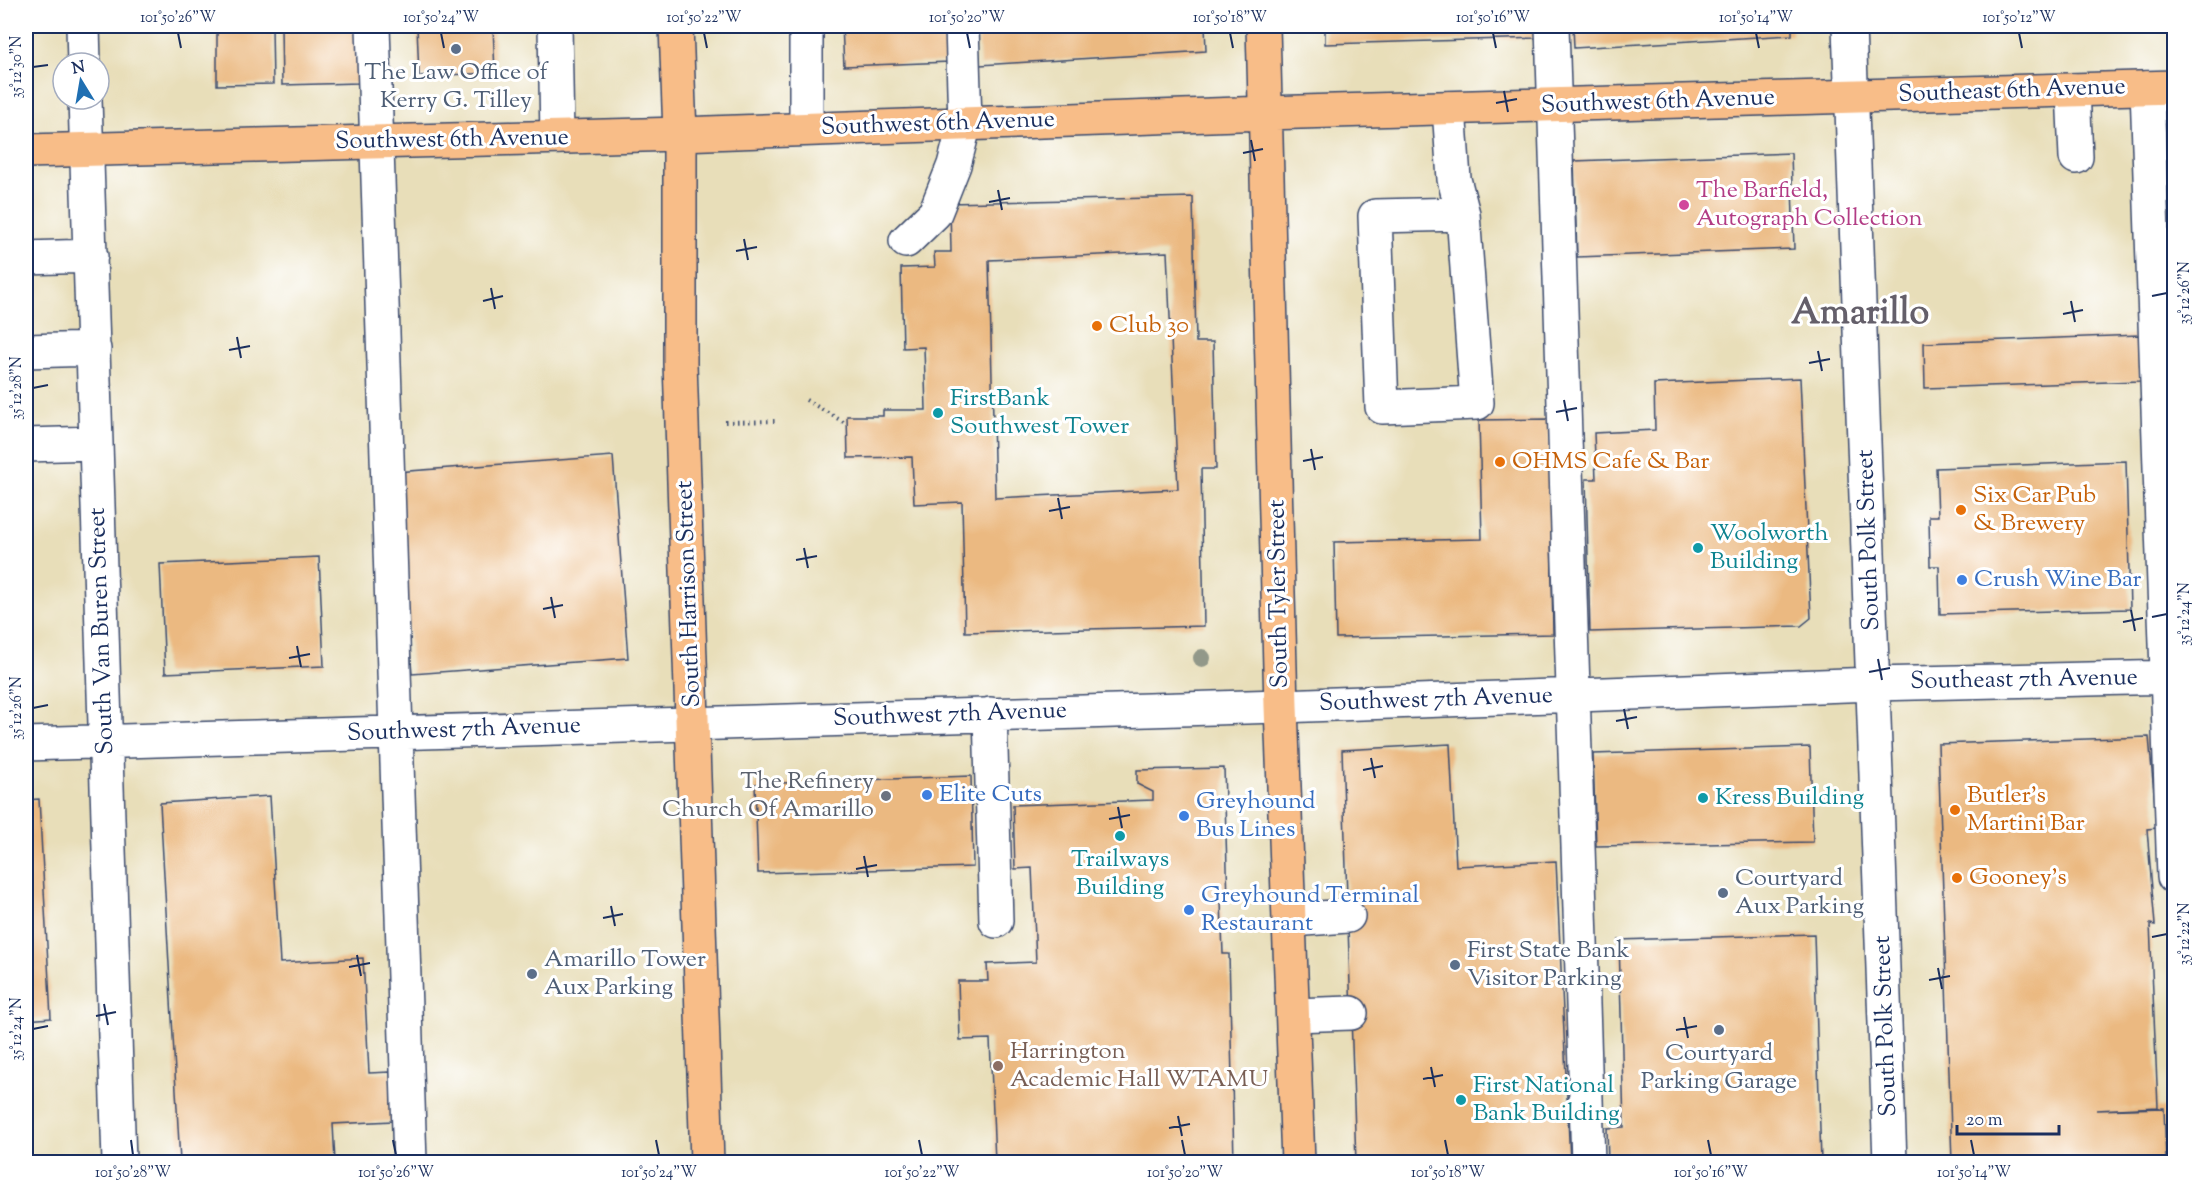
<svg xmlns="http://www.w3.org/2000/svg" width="2200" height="1188" font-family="'Sorts Mill Goudy',serif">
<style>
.building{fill:#ebb981;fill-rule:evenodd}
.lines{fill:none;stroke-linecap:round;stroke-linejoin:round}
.minor-casing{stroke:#3a496c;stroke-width:36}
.major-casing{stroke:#3a496c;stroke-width:36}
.path{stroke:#3a496c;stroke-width:4;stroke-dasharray:1.5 4.5;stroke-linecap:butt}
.minor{stroke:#fff;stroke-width:33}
.major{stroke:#f8bd88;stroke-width:33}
.tree{fill:#929889}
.ticks{fill:none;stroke:#1b2f5e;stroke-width:2}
.service-dot{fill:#5c6f8a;stroke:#fff;stroke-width:2}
.hotel-dot{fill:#d1479c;stroke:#fff;stroke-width:2}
.food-dot{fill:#e8710a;stroke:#fff;stroke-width:2}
.culture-dot{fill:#0f9aa8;stroke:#fff;stroke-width:2}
.shop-dot{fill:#3f7fe0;stroke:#fff;stroke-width:2}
.worship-dot{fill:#6b7280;stroke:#fff;stroke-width:2}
.education-dot{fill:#8d6e63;stroke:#fff;stroke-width:2}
.labels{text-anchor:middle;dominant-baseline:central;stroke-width:6;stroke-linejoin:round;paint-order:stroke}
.service-label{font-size:24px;fill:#4e5e75;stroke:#fff;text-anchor:start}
.street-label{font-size:24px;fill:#1b2f5e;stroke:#fff}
.hotel-label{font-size:24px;fill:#b23c85;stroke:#fff;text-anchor:start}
.food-label{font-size:24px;fill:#c56008;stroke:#fff;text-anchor:start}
.culture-label{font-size:24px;fill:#0d838f;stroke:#fff;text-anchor:start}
.shop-label{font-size:24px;fill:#366cbe;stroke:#fff;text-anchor:start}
.worship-label{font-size:24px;fill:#5b616d;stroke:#fff;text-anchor:end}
.education-label{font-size:24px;fill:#785e54;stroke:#fff;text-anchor:start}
.town-label{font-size:36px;font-weight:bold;fill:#645f6a;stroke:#fff}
.neatline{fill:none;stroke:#1b2f5e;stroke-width:2}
.ticks-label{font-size:15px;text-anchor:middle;fill:#1b2f5e}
</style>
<rect width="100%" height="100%" fill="#fff"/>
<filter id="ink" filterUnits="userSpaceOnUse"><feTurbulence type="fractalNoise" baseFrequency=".0167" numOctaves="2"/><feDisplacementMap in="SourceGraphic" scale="12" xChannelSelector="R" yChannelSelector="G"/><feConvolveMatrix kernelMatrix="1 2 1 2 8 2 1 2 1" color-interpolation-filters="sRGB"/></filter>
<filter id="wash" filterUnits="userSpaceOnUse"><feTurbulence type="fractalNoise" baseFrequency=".008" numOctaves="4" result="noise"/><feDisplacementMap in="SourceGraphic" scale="24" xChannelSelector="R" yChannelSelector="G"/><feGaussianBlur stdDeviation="1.35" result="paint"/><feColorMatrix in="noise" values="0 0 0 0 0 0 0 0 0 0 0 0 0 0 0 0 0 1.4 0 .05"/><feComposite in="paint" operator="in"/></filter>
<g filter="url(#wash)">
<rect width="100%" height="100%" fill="#e8deb9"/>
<g id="blocks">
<path class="building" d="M217,26H272L273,84L217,85Z
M281,26H358L359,83L282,85Z
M417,26H493L495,73L419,76Z
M842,26H948L950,62L844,66Z
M978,26H1205L1206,51L980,65Z
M1325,26H1537L1538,38L1325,44Z
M1573,26H1792V35L1574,48Z
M1913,26H1957V27L1913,29Z
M1791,153L1794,249L1577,257L1574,161Z
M1193,197L1196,342H1213L1216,469H1201L1204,626L965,632L962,502L914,504L912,457L848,458L847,416H883V410H926L924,347L903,348L901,268L935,267L934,252H951L950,203ZM1167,252L1178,489L995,498L989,260Z
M2139,335L2140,381L1925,388L1924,343Z
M1800,378L1811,618L1801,626L1590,632L1586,479H1596L1594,433L1655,430L1654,384Z
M1549,419L1553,634L1336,638L1334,542L1482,539L1479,420Z
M613,456L628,658L412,674L396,472Z
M2126,461L2130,609L1940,614L1939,566H1930L1929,516H1938L1936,468Z
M319,557L324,666L165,673L160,564Z
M2149,737L2157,828L2147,829L2155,925L2150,924L2158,1107L2096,1110L2164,1108L2166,1162H1952L1938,744Z
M1450,744L1456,866L1556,861L1570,1162H1356L1342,750Z
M1810,747L1813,842L1596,846L1593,754Z
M1224,768L1228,901H1221L1223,954H1229L1234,1162H995L990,1039L960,1040L958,981H988L987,964L1036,962L1032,868L1015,869L1013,805L1153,800V792L1137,784V770Z
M971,776L973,867L758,873L755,784Z
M270,796L280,963L363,958L369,1073L390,1072L393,1121L333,1124L335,1162H180L160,803Z
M39,799L51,1018L26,1020V800Z
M1814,934L1821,1162H1608L1607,1128L1624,1127L1619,940Z"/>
</g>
</g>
<g filter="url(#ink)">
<use href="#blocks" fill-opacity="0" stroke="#3a496c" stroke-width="1.5"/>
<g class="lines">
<g class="minor-casing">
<path id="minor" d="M83,26L84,63
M373,26L410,1162
M555,26L557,137
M1552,26L1588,1162
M1849,26L1890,1162
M2147,88L2174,877
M2073,90L2076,157
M85,99L119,1162
M1449,108L1454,179L1463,214L1375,216L1382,407L1477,403L1463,214
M806,128V26
M906,241L935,213L954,165L965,123L962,26
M26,258L91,256
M26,351L94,349
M26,445L96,443
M990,714L996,921
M26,744L1281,706L1874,684L2174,677
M1290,920L1348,916
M1293,1015L1351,1013"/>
</g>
<g class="major-casing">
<path id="major" d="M676,26L680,134V363L707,1162
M1263,26L1281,706L1298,1162
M26,151L680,134L1266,113L2174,87"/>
</g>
<path class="path" d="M806,400L847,424
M725,422L776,421"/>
<use href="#minor" class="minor"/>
<use href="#major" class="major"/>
</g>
<circle class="tree" cx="1202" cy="658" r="9"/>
</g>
<path class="ticks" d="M178,33L181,48M441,33L444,48M704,33L707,48M967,33L970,48M1230,33L1233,48M1493,33L1496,48M1756,33L1759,48M2019,33L2022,48M33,67L48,65M1504,91L1508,112M1496,103L1517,99M1251,140L1255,161M1243,153L1263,149M998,190L1002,210M989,202L1010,198M744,239L748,260M736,251L757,247M491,288L495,309M2152,296L2167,293M483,301L503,296M2071,301L2075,322M2063,314L2083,310M237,337L241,358M229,350L250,346M1818,351L1822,371M1809,363L1830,359M33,388L48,385M1564,400L1568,421M1556,412L1577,408M1311,449L1315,470M1303,461L1323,457M1058,498L1062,519M1049,511L1070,507M804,548L808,568M796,560L817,556M551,597L555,618M543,609L563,605M2131,610L2135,631M2152,617L2167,614M2123,622L2143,618M297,646L301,667M289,658L310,654M1878,659L1882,680M1869,672L1890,668M33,708L48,705M1624,709L1628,729M1616,721L1637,717M1371,758L1375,778M1363,770L1383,766M1118,807L1122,828M1109,819L1130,815M864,856L868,877M856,869L877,865M611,906L615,926M603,918L623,914M2152,937L2167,934M357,955L361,976M349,967L370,963M1938,968L1942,989M1929,980L1950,976M104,1004L108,1025M96,1016L116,1012M1684,1017L1688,1038M33,1029L48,1026M1676,1030L1697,1026M1431,1067L1435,1087M1423,1079L1443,1075M1178,1116L1182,1136M1169,1128L1190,1124M131,1140L133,1155M393,1140L396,1155M656,1140L659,1155M919,1140L922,1155M1182,1140L1185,1155M1445,1140L1448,1155M1708,1140L1711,1155M1971,1140L1974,1155"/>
<g class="service-dot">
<circle cx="456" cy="49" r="6"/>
<circle cx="1723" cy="893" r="6"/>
<circle cx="1455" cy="965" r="6"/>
<circle cx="532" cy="974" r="6"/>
<circle cx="1719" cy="1030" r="6"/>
</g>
<circle class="hotel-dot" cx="1684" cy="205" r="6"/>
<g class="food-dot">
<circle cx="1097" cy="326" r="6"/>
<circle cx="1500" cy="462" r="6"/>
<circle cx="1961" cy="510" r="6"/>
<circle cx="1955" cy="810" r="6"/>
<circle cx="1957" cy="878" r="6"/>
</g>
<g class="culture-dot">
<circle cx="938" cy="413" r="6"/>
<circle cx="1698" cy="548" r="6"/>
<circle cx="1703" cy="798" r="6"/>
<circle cx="1120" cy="836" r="6"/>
<circle cx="1461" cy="1100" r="6"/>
</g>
<g class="shop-dot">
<circle cx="1962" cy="580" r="6"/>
<circle cx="927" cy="795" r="6"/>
<circle cx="1184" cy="816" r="6"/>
<circle cx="1189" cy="910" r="6"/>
</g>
<circle class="worship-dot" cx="886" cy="796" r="6"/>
<circle class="education-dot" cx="998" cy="1066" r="6"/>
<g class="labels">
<g class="service-label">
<text x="456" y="73" text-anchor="middle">The Law Office of<tspan x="456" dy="28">Kerry G. Tilley</tspan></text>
<text x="1735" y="879">Courtyard<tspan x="1735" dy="28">Aux Parking</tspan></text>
<text x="1467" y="951">First State Bank<tspan x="1467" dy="28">Visitor Parking</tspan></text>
<text x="544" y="960">Amarillo Tower<tspan x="544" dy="28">Aux Parking</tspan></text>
<text x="1719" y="1054" text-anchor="middle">Courtyard<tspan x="1719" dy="28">Parking Garage</tspan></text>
</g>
<g class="street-label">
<text transform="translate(2012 91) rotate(-2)">Southeast 6th Avenue</text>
<text transform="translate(1658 102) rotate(-2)">Southwest 6th Avenue</text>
<text transform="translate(938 124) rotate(-2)">Southwest 6th Avenue</text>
<text transform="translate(452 140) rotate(-1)">Southwest 6th Avenue</text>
<text transform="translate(1869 540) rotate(-92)">South Polk Street</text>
<text transform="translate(689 594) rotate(-92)">South Harrison Street</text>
<text transform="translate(1279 594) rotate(-91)">South Tyler Street</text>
<text transform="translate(102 631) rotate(-92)">South Van Buren Street</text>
<text transform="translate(2024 680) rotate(-1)">Southeast 7th Avenue</text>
<text transform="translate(1436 700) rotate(-2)">Southwest 7th Avenue</text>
<text transform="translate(950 715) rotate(-2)">Southwest 7th Avenue</text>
<text transform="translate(464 730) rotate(-2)">Southwest 7th Avenue</text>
<text transform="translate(1886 1026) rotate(-92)">South Polk Street</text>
</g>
<g class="hotel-label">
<text x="1696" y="191">The Barfield,<tspan x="1696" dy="28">Autograph Collection</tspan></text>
</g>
<g class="food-label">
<text x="1109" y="326">Club 30</text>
<text x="1512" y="462">OHMS Cafe &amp; Bar</text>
<text x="1973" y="496">Six Car Pub<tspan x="1973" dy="28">&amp; Brewery</tspan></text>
<text x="1967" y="796">Butler's<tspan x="1967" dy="28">Martini Bar</tspan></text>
<text x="1969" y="878">Gooney's</text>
</g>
<g class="culture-label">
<text x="950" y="399">FirstBank<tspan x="950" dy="28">Southwest Tower</tspan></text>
<text x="1710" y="534">Woolworth<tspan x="1710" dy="28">Building</tspan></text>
<text x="1715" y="798">Kress Building</text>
<text x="1120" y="860" text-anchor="middle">Trailways<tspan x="1120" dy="28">Building</tspan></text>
<text x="1473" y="1086">First National<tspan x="1473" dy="28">Bank Building</tspan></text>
</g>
<g class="shop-label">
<text x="1974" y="580">Crush Wine Bar</text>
<text x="939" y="795">Elite Cuts</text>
<text x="1196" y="802">Greyhound<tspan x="1196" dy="28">Bus Lines</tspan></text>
<text x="1201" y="896">Greyhound Terminal<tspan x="1201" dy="28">Restaurant</tspan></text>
</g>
<g class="worship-label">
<text x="874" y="782">The Refinery<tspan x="874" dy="28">Church Of Amarillo</tspan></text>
</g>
<g class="education-label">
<text x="1010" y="1052">Harrington<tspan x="1010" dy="28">Academic Hall WTAMU</tspan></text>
</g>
<g class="town-label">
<text x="1860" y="314">Amarillo</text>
</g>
</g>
<rect width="2200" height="1188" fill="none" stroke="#fff" stroke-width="66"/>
<g transform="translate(81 81) rotate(349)"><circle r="28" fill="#ffffff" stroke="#a4acbf" stroke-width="1.5"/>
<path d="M0-4.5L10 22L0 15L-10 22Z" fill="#1f6fb2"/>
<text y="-9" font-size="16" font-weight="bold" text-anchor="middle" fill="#1b2f5e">N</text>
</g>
<path d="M1957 1125v9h102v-9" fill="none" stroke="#1b2f5e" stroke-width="3"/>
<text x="1966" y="1125" font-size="18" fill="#1b2f5e" stroke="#ffffff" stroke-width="4.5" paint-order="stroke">20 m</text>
<rect x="33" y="33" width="2134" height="1122" class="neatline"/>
<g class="ticks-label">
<text x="178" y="22">101°50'26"W</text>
<text x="441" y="22">101°50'24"W</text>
<text x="704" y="22">101°50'22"W</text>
<text x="967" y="22">101°50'20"W</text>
<text x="1230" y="22">101°50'18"W</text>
<text x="1493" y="22">101°50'16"W</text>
<text x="1756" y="22">101°50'14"W</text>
<text x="2019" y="22">101°50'12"W</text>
<text transform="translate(16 67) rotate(-90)" y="5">35°12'30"N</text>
<text transform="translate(2184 293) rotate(-90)" y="5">35°12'26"N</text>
<text transform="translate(16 388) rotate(-90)" y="5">35°12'28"N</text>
<text transform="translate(2184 614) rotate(-90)" y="5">35°12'24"N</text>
<text transform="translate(16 708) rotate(-90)" y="5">35°12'26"N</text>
<text transform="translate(2184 934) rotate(-90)" y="5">35°12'22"N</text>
<text transform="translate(16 1029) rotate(-90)" y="5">35°12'24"N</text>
<text x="133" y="1177">101°50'28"W</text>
<text x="396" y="1177">101°50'26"W</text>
<text x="659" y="1177">101°50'24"W</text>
<text x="922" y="1177">101°50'22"W</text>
<text x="1185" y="1177">101°50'20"W</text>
<text x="1448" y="1177">101°50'18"W</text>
<text x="1711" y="1177">101°50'16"W</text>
<text x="1974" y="1177">101°50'14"W</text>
</g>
</svg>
